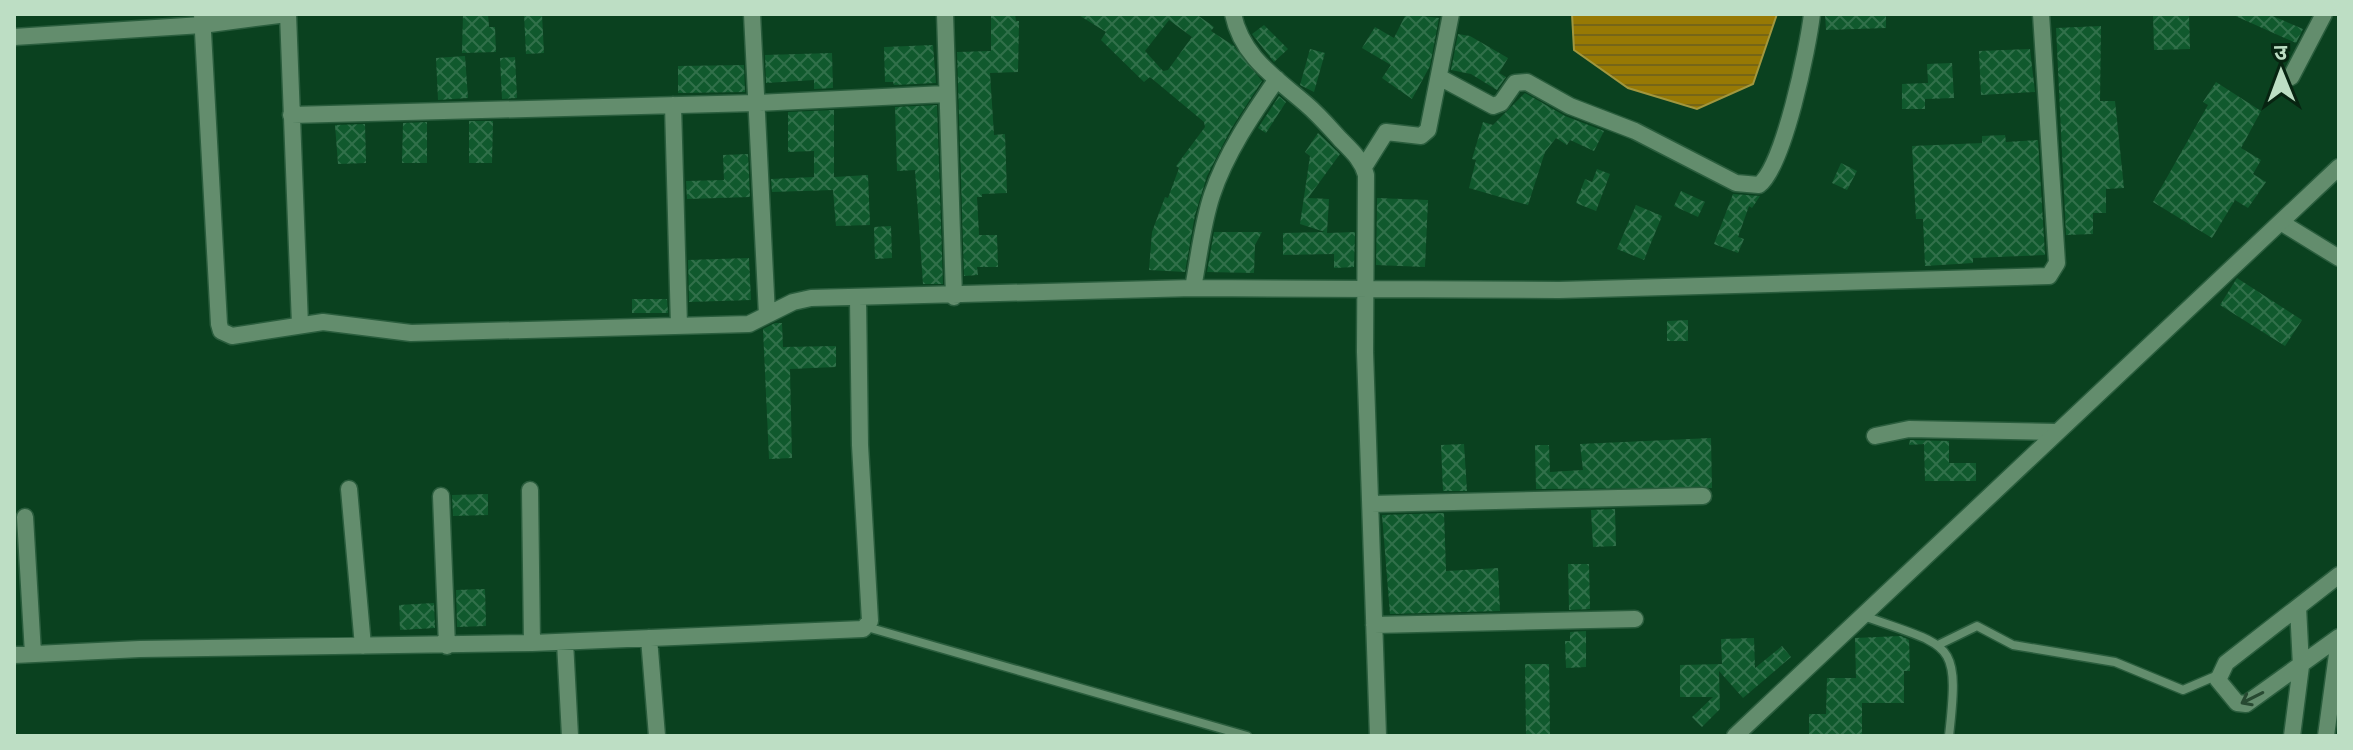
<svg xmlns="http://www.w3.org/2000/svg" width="2353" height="750" font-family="'Nunito Sans','Noto Sans Devanagari',sans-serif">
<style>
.water{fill:url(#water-rules);stroke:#a2973e;stroke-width:2}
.building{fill:url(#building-cross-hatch);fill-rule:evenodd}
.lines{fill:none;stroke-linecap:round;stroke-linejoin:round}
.service-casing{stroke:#2a5d3d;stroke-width:11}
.minor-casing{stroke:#2a5d3d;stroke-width:19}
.tertiary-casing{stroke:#2a5d3d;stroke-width:19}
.service{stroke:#638d6d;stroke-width:8}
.minor{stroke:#638d6d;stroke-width:16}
.tertiary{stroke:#638d6d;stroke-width:16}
.oneway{stroke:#274931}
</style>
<defs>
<pattern id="water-rules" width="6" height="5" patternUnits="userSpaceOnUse" patternTransform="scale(2)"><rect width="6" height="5" fill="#977904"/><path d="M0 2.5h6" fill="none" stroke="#766617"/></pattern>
<pattern id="building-cross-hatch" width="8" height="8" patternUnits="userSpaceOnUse" patternTransform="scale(2)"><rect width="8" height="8" fill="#10592d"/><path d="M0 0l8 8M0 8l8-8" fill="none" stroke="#31704a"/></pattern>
</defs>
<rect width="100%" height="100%" fill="#0a411f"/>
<path class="water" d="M1572,14H1777L1753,84L1697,109L1628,88L1574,50Z"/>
<path class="building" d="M463,14H488L489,27H495L496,52L462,53Z
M524,14H542L544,53L526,54Z
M991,14H1015L1016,21H1019L1018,72L990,73L994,135L1005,134L1007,193L982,194V197H977L979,235H997L998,267H977L978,275L964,276L957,52L991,51Z
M1077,14H1196L1214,27L1211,31L1234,46L1262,81L1231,129L1207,176L1195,215L1185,272L1149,270L1152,232L1165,197L1168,198L1179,168L1176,166L1205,127L1204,122L1150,77L1144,82L1101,40L1106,32ZM1169,20L1192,37L1168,70L1163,71L1145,51Z
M1406,14L1439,18L1430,66L1412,99L1382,78L1391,65L1362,48L1375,27L1394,38Z
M1825,14H1886V28L1826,30Z
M2153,14H2189L2190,49L2154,50Z
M2231,14H2268L2303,29L2296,43Z
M1264,25L1288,49L1274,62L1252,34Z
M2101,26L2100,101H2115L2124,188L2106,189V213H2093V234L2066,235L2056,28Z
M1458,34L1470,36L1508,58L1499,73L1506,77L1497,90L1471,74L1451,70Z
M933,45L936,83L894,85L893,82H885L884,47Z
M1310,49L1325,53L1314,92L1300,85Z
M2030,49L2035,92L1981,95L1979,51Z
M832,53L833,88L814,89V80L766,83L765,55Z
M465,56L468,98L438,100L436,58Z
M515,57L517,98L502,99L500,58Z
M1952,63L1954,98L1925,99V109H1902V84L1928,83L1927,64Z
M744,65L745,92L678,93V66Z
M2216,82L2261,111L2241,148L2261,160L2253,174L2266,182L2248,208L2235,200L2212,238L2153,202L2208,105L2203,102Z
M1525,93L1565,116L1604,131L1594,151L1570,140L1567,145L1556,138L1545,152L1528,205L1469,188L1476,160L1472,159L1483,122L1493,125Z
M1279,96L1286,102L1266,133L1258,128Z
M937,105L943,284H923L915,170L897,171L895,107Z
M834,110V177L868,175L870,225L836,226L833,190L772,192L771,179L814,177V151L788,152V112Z
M469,121H493L492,163H469Z
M427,122V163H402L403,123Z
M365,124L366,163L338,164L335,125Z
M1318,133L1340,154L1308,198L1329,199L1327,233L1355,232L1354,267L1334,268V254L1283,255V233L1325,232L1300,224L1310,156L1305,152Z
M2005,135L2006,142L2038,140L2045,255L1973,258V263L1925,266L1923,219H1916L1912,146L1982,143V136Z
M748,154L750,197L687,199L686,181L724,180L723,155Z
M1841,163L1857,171L1847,190L1832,183Z
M1597,169L1610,174L1596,211L1576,203L1585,179L1592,182Z
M1681,191L1705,202L1698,217L1674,206Z
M1733,194L1760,196L1752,208L1749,206L1738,237L1744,239L1738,253L1714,244Z
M1377,198L1428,200L1425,267L1376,265Z
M1636,205L1662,216L1644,260L1617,249Z
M891,226L892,258L875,259L874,227Z
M1214,232H1262L1255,245L1254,273L1207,272Z
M749,258L751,300L689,302L688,260Z
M2237,278L2302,320L2285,346L2220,305Z
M632,299H667L668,313H632Z
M1688,320V341H1667V321Z
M775,323H782L783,347L836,346V367L790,369L792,458L769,459L763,329Z
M1711,438L1712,488L1536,489L1535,445H1549L1550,472L1583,470L1580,444Z
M1910,440L1949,441V463H1976V481H1925L1924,444L1909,445Z
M1464,444L1467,491H1443L1441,445Z
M488,494V515L453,516L452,495Z
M1615,509L1616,546L1593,547L1591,510Z
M1444,513L1446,571L1498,568L1500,611L1390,614L1382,515Z
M1568,564H1589L1590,609L1569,610Z
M485,589L486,626L457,627L456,590Z
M434,603L435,628L400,630L399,605Z
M1586,631V667L1566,668L1565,641H1570V632Z
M1901,636L1909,640L1910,671H1904V703H1862V736H1809V714H1826L1827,678H1856L1855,638Z
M1754,638L1755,668L1782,646L1791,657L1743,698L1719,671L1720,709L1702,727L1692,717L1713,697H1680V665L1722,664L1721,639Z
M1525,664H1549L1550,736H1526Z"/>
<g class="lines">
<g class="service-casing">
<path id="service" d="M1864,616C1952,648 1960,638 1949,736
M867,627L1247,736
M1938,645L1977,626L2013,645L2115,662L2183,690L2218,675"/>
</g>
<g class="minor-casing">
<path id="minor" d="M202,14L219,324L221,331L232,336L323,322L411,333L749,324L793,302L811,298L1193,288L1559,290L2049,276L2057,263L2041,14
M288,14L300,325
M752,14L767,315
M945,14L954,297
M1233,14C1242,57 1275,77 1306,104C1319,115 1330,128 1341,140C1352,151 1362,160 1366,175L1365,352L1378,736
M14,37L202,25L287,14
M1439,77L1493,106L1501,103L1515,83L1527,82L1570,106L1635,131L1736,183L1759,185C1784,166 1808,48 1812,14
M2291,77L2324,14
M673,105L679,326
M291,115L755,103L945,94
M1364,167L1386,132L1421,136L1428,130L1451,14
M2282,223L2339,258
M1193,288C1199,257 1202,225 1212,195C1226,153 1252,115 1277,79
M1875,436L1909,429L2057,432
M349,489L363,646
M530,490L532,643
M441,496L447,646
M1371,504L1703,496
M25,517L33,654
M1374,625L1635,619
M649,638L657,736
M565,642L570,736
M14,655L140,649L532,643L863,629L870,621L860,445L858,299"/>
</g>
<g class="tertiary-casing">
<path id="tertiary" d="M2339,575L2226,663L2218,680L2237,703L2246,704L2339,637
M1735,736L2339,167
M2292,736L2301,666L2298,607
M2326,736L2339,639"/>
</g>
<use href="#service" class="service"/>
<use href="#minor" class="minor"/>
<use href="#tertiary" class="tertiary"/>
</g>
<defs><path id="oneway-shaft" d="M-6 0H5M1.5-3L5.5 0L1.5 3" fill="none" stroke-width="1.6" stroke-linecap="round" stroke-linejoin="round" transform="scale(2)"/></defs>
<use class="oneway" href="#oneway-shaft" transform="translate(2252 698) rotate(153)"/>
<rect width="2353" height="750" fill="none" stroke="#bddec4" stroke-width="32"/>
<g transform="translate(2281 72) rotate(359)" stroke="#072411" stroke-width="6" paint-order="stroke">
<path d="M0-6L14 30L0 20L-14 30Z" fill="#bddec4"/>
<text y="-12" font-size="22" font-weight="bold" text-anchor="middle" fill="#bddec4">उ</text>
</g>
</svg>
